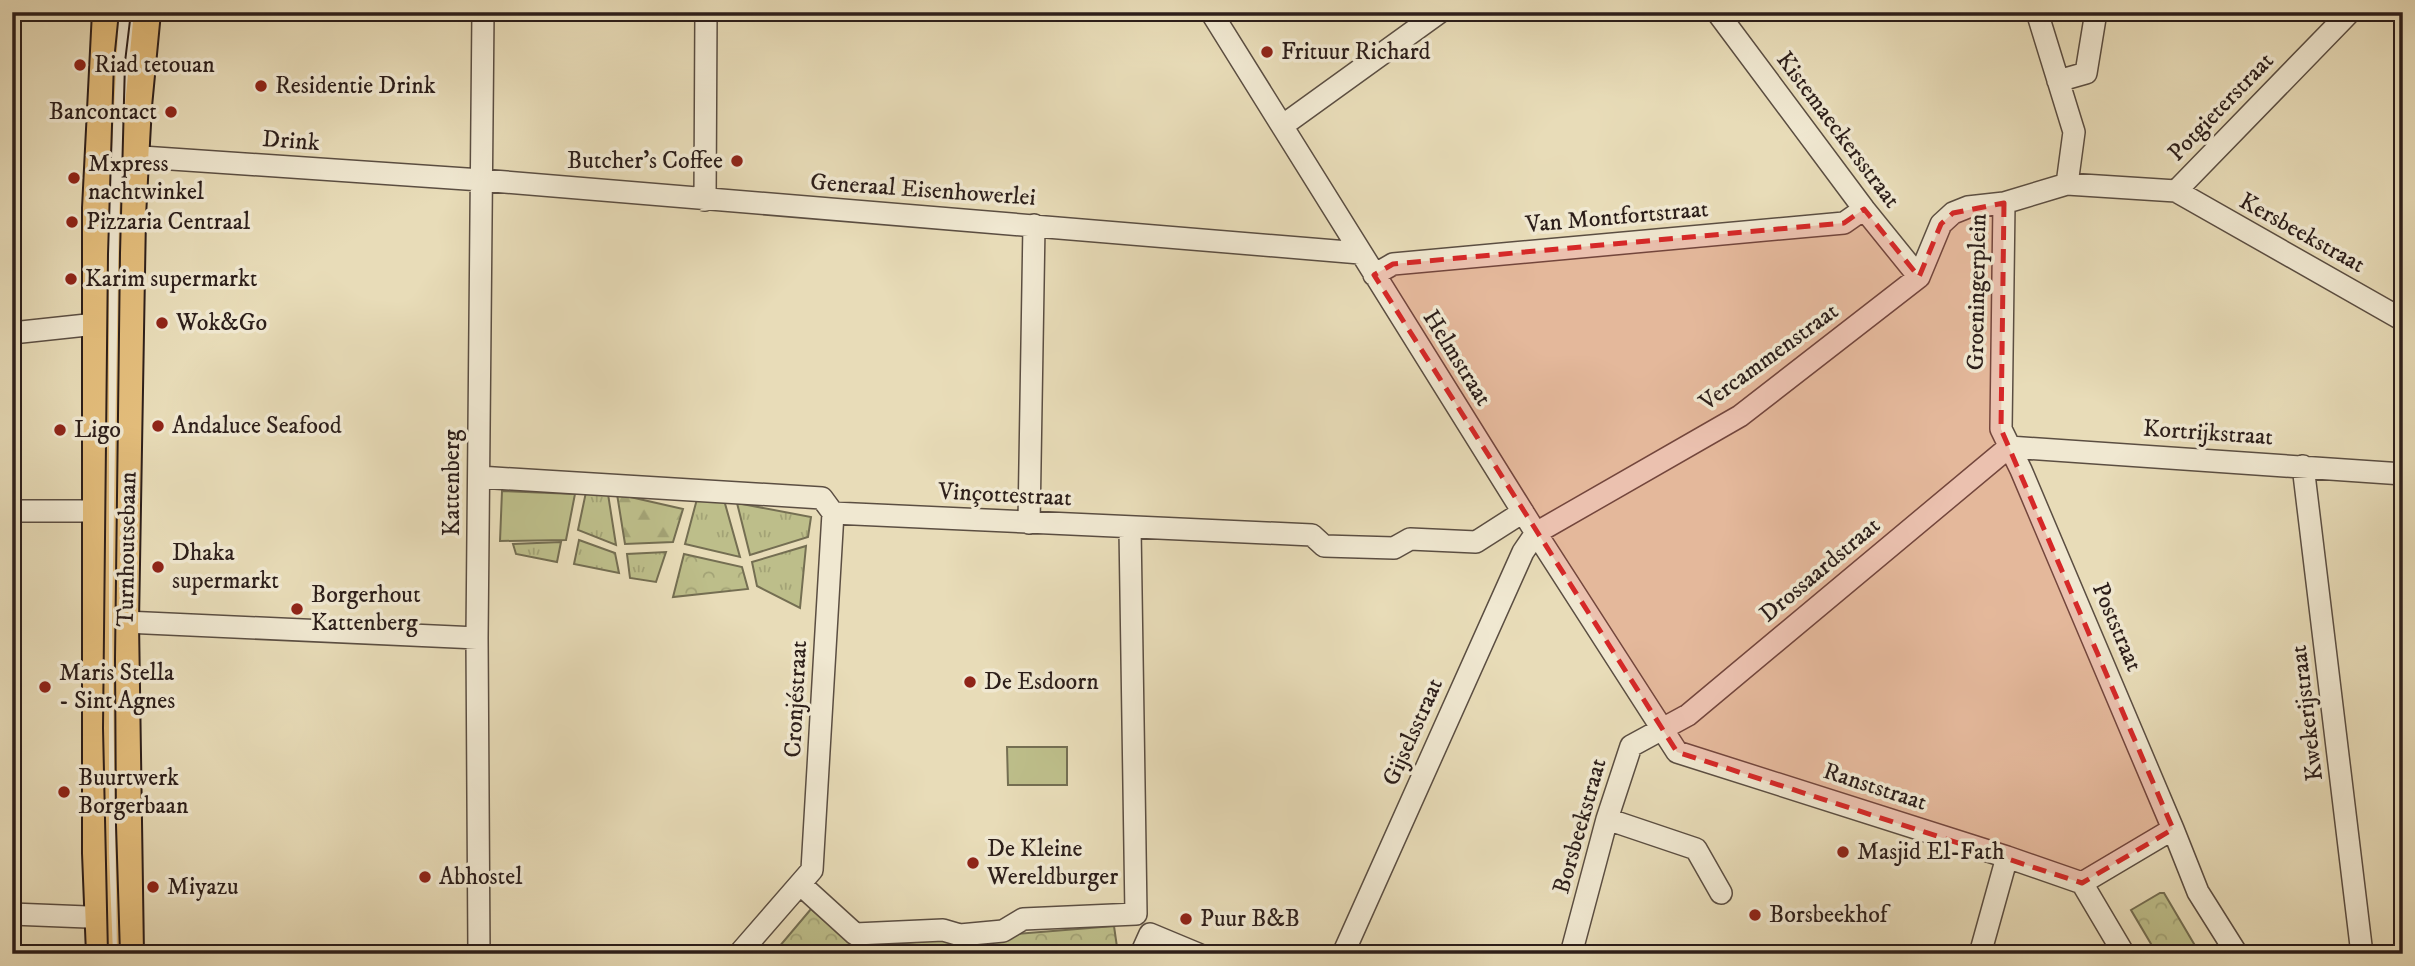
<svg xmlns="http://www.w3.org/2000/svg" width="2415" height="966" font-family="'IM FELL DW Pica',serif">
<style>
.grass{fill:url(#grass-tufts);stroke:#746e52;stroke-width:2}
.forest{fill:url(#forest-firs);stroke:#746e52;stroke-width:2}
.park{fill:url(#park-crowns);stroke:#746e52;stroke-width:2}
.garden{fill:#bdbe8a;stroke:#746e52;stroke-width:2}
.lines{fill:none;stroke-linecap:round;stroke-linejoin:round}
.minor-casing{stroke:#5b4e42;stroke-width:24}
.major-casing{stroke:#2c1e1a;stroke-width:30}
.minor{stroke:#f0e8d1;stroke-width:21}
.major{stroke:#e4be7c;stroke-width:26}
.tram{stroke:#2c1e1a;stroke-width:2}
.marked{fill:#d62828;fill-opacity:0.2;stroke:#d62828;stroke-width:5;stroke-dasharray:14 9;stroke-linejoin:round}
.poi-dot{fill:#8f2418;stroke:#f0e8d1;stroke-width:2.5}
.labels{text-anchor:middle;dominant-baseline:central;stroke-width:7;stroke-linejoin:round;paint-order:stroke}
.poi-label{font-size:24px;fill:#2c1e1a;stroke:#f0e8d1;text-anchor:start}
.street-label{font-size:24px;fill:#2c1e1a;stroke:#f0e8d1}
</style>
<defs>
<pattern id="grass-tufts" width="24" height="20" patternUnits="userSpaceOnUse" patternTransform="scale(1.75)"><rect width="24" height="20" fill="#bdbe8a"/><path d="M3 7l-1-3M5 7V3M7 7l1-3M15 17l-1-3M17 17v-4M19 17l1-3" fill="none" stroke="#a3a376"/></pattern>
<pattern id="forest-firs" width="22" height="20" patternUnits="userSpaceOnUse" patternTransform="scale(1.75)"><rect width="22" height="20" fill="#bdbe8a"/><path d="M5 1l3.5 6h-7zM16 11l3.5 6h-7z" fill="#a3a376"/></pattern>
<pattern id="park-crowns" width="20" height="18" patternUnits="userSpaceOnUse" patternTransform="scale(1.75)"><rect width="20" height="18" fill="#bdbe8a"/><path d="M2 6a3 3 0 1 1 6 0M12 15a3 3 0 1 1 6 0" fill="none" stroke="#a3a376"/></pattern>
</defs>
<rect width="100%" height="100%" fill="#e8dcb8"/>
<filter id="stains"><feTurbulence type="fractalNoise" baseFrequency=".00286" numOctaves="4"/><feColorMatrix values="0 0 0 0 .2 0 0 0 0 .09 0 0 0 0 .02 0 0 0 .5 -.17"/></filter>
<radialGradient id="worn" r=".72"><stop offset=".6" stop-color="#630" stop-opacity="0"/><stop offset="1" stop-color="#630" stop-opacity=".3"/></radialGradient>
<path class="grass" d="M586,492L608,494L616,545L578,530Z
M697,499L724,500L740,557L685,544Z
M737,503L811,517L808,537L750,555Z
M579,540L615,553L619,573L574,564Z
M561,542L557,562L516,554L513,544Z
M806,546L800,608L757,586L752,562Z
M666,552L656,582L630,578L627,554Z"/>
<path class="forest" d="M617,494L683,509L673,542L625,544Z"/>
<path class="park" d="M684,554L742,567L748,589L673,597Z
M2160,893H2164L2200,954H2157L2131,910Z
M811,909L855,947L1114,926L1118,954H773Z"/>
<path class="garden" d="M502,491L575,494L566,540L500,541Z
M1007,747H1067V785H1008Z"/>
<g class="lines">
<g class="minor-casing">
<path id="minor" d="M1211,12L1536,533L1677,752L2007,857L2082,883
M1717,12L1864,209L1919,277
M2037,12L2074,132L2067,184
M2058,81L2086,73L2096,12
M1282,126L1440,12
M98,154L481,180L1360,253
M2176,191L2350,12
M705,200L706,12
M2004,203L2001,429L2021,470L2173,829
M1374,275L1393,264L1844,223L1864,209
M12,333L96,324
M2009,447L2403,474
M2303,466L2362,954
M479,477L822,498L833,513
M12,511H97
M833,513L1312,535L1324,546L1394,548L1410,539L1476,542L1523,512
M1029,523L1034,225
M125,622L477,638
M1607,819L1696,849L1721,893
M2082,883L2173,829L2198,892L2237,954
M2082,883L2124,954
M800,884L855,934L943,930L960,935L1003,931L1023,919L1136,914L1130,528
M12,914L112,918
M114,954L110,825L109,659L114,253L120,62L125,12
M479,954L477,638L483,12
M739,954L812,870L833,513
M1141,954L1150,934L1198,954
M1343,954L1523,552L1536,533L1740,416L1919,277L1941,224L1953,213L1968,207L2004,203L2067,184L2176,191L2403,320
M1571,954L1607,819L1631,746L1688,715L2009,447
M1980,954L2007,857"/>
</g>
<g class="major-casing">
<path id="major" d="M100,954L96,853V208L106,12
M130,954L125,622L132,216L138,106L147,12"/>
</g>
<use href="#minor" class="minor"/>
<use href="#major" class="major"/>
<path class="tram" d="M108,954L103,728L108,254L114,61L119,12
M120,954L116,825L115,659L120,253L125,62L131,12"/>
</g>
<path class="marked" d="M2004,203L2001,429L2173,829L2082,883L1677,752L1374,275L1393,264L1844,223L1864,209L1919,277L1941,224L1953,213Z"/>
<g class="poi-dot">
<circle cx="1267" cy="52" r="7"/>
<circle cx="80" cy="65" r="7"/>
<circle cx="261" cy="86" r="7"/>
<circle cx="171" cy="112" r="7"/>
<circle cx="737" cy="161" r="7"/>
<circle cx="74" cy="178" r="7"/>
<circle cx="72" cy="222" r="7"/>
<circle cx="71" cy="279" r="7"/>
<circle cx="162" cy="323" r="7"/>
<circle cx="158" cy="426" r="7"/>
<circle cx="60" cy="430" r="7"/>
<circle cx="158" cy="567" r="7"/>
<circle cx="297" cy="609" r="7"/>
<circle cx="970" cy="682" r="7"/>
<circle cx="45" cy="687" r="7"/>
<circle cx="64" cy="792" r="7"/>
<circle cx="1843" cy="852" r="7"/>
<circle cx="973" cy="863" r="7"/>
<circle cx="425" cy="877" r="7"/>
<circle cx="153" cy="887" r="7"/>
<circle cx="1755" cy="915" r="7"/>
<circle cx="1186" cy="919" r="7"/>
</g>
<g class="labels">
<g class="poi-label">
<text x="1281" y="52">Frituur Richard</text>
<text x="94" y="65">Riad tetouan</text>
<text x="275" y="86">Residentie Drink</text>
<text x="157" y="112" text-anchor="end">Bancontact</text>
<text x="723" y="161" text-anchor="end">Butcher's Coffee</text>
<text x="88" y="164">Mxpress<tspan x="88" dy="28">nachtwinkel</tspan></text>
<text x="86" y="222">Pizzaria Centraal</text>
<text x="85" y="279">Karim supermarkt</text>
<text x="176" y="323">Wok&amp;Go</text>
<text x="172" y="426">Andaluce Seafood</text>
<text x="74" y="430">Ligo</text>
<text x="172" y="553">Dhaka<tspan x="172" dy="28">supermarkt</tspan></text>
<text x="311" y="595">Borgerhout<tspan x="311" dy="28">Kattenberg</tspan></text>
<text x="59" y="673">Maris Stella<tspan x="59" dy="28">- Sint Agnes</tspan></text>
<text x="984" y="682">De Esdoorn</text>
<text x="78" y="778">Buurtwerk<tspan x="78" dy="28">Borgerbaan</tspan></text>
<text x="987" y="849">De Kleine<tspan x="987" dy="28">Wereldburger</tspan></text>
<text x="1857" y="852">Masjid El-Fath</text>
<text x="439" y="877">Abhostel</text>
<text x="167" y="887">Miyazu</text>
<text x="1769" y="915">Borsbeekhof</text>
<text x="1200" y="919">Puur B&amp;B</text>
</g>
<g class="street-label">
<text transform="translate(2221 107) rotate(-46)">Potgieterstraat</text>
<text transform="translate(1838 130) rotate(53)">Kistemaeckersstraat</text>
<text transform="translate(291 141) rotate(4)">Drink</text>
<text transform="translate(923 190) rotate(4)">Generaal Eisenhowerlei</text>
<text transform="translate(1617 217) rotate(-5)">Van Montfortstraat</text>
<text transform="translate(2302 233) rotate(29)">Kersbeekstraat</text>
<text transform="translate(1977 292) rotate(-89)">Groeningerplein</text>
<text transform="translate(1769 357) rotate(-36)">Vercammenstraat</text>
<text transform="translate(1457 358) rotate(58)">Helmstraat</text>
<text transform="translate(2208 433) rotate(4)">Kortrijkstraat</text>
<text transform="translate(452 483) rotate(-90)">Kattenberg</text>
<text transform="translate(1005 495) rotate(3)">Vinçottestraat</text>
<text transform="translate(127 549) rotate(-89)">Turnhoutsebaan</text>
<text transform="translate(1820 570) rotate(-40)">Drossaardstraat</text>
<text transform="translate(2117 627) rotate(67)">Poststraat</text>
<text transform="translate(796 699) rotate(-87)">Cronjéstraat</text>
<text transform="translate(2307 713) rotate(-97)">Kwekerijstraat</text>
<text transform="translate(1413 732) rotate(-66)">Gijselsstraat</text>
<text transform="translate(1875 787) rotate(18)">Ranststraat</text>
<text transform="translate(1580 826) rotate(-74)">Borsbeekstraat</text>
</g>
</g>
<rect width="2415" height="966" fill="none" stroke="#e8dcb8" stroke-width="42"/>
<rect x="14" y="14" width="2387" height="938" fill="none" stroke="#2c1e1a" stroke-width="3.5"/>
<rect x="21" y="21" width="2373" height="924" fill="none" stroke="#2c1e1a" stroke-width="2"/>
<rect width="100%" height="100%" filter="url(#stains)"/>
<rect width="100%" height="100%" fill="url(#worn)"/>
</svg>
